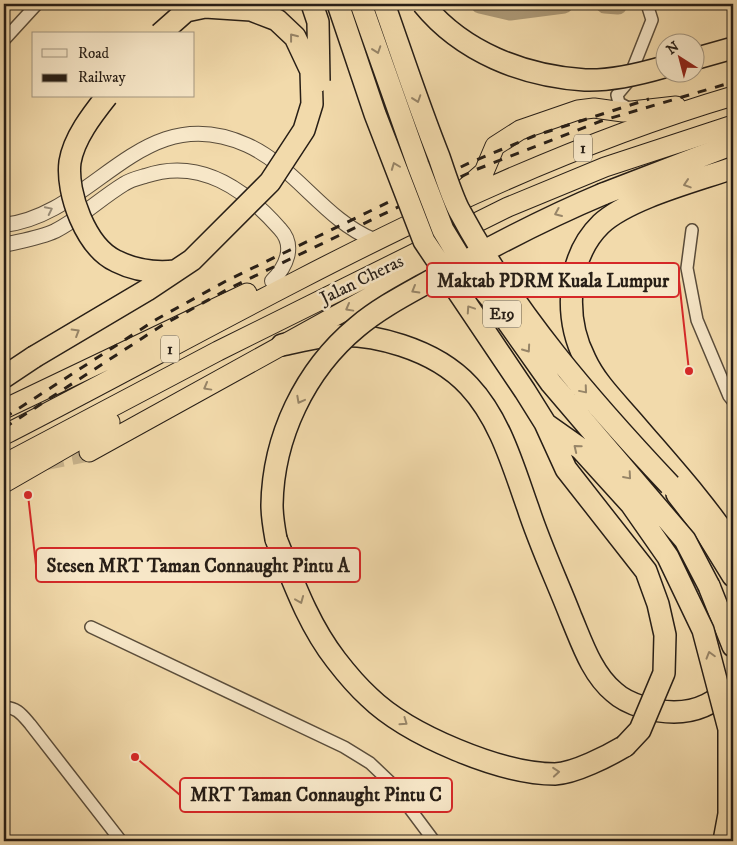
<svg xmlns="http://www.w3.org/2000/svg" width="737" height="845" font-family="'IM FELL DW Pica',serif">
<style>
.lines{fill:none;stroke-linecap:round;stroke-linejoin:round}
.river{stroke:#ad9a78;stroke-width:19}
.trunk-tunnel{stroke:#c9b48d;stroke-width:19;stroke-dasharray:19 9;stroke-linecap:butt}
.minor-casing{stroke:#5a4d3b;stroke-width:14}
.tertiary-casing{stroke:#5a4d3b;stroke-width:16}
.trunk-casing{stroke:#271e16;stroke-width:21}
.motorway-casing{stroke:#271e16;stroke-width:24}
.minor{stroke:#f7e7c8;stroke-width:11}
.tertiary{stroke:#f7e7c8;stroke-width:14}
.trunk{stroke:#f2daab;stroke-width:19}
.motorway{stroke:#f2daab;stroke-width:21}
.rail{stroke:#271e16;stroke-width:3;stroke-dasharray:9 9;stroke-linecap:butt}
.motorway-bridge-casing{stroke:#271e16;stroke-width:24;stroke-linecap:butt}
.motorway-bridge{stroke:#f2daab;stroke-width:21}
.oneway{stroke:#978568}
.oneway2{stroke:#998d78}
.labels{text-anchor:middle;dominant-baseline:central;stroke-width:5;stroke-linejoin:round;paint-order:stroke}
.shield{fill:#f7e7c8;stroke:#655a4b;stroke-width:1}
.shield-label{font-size:16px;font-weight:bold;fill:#271e16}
.street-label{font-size:18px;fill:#271e16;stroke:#f7e7c8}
.leader{fill:none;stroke:#d62828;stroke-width:2}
.callout-dot{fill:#d62828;stroke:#f7e7c8;stroke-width:2}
.callout{fill:#f7e7c8;stroke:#d62828;stroke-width:2}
.callout-label{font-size:19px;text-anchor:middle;font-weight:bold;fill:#271e16}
</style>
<rect width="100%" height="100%" fill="#f2daab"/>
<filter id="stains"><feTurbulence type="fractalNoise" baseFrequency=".004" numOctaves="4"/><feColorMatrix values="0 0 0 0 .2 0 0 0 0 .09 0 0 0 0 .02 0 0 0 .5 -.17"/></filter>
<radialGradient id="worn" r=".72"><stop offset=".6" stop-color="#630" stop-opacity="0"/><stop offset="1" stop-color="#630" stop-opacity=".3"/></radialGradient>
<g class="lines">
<path class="river" d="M480,4L510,11L564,4
M605,4L618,5"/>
<path class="trunk-tunnel" d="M44,461L89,452"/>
<g class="minor-casing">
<path id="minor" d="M4,40L37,4
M630,109L619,103L617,95L627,83L652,20L647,4
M692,230L687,268L697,320L729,396L733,401
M91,627L344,747L370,763L390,782L434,841
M4,708C16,706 23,716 30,724L121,841"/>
</g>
<g class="tertiary-casing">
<path id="tertiary" d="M4,225C95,215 142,97 247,145C296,167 324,220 374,240
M4,245C20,241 40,238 55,231C79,219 101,198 124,184C130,180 138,178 145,176C200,157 245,189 280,229C296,246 286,267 272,281"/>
</g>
<g class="trunk-casing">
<path id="trunk" d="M455,197L484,172L495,146L520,130L578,110L594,108L623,112L676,106
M4,409L247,293
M4,435C242,313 475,172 733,96
M89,452L402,279L448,249
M4,464L218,351L508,207L605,167L733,125
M4,483L110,422"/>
</g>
<g class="motorway-casing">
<path id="motorway" d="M694,59L733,48
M733,168C696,181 629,198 601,224C566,258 564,318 585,359C596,383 616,402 633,422C668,463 704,502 733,546
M603,194L733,144
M282,345C296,342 310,338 323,337C371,330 436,350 469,386C500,419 513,466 528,508C540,545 557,581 571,617C582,643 592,674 614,692C628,705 655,712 674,712C699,712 717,702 733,684
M4,377L34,357
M677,494L704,529L733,576
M276,539C293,581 308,624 336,660C346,673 357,686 369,697C408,735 501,774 555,774C575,773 608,756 625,746
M709,586L733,646"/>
</g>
<use href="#minor" class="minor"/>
<use href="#tertiary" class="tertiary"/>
<use href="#trunk" class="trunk"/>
<use href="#motorway" class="motorway"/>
<path class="rail" d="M4,418L157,319L226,281L469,163L534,136L649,99
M4,428L161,326L230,288L475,170L601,121L733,82"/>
<g class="motorway-bridge-casing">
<path id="motorway-bridge" d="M312,4L318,22L319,81
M338,4L375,114L424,241L525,391L545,423L566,469L646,571L658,604L665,635L664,673L640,730L625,746
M361,4L418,165L443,230L468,271L493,301L551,383L685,540L709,586
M384,4C402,55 419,107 439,157C445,174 451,194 459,210C514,313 591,401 670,485
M423,4C462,52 523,76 585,80C611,81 640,74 664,67
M107,96C92,115 74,138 70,162C66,193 86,247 116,261C134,270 156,273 175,271
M34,357L147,290L192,260L270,182L304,130L312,104L311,71L295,37L277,20L251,10L205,7L186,11L160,34
M547,425L581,449L631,504L668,557L703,630L729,729V814L724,841
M276,539C274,528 272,516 272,505C273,437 305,370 357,327C383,305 415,290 444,273C496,244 548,217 603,194"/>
</g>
<use href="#motorway-bridge" class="motorway-bridge"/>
</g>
<defs><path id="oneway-chevron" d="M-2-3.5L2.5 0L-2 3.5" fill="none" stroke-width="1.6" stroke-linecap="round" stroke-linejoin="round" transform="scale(1.25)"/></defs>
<g class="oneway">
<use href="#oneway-chevron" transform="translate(293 37) rotate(-128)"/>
<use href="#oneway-chevron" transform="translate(377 50) rotate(71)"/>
<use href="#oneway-chevron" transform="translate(417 99) rotate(71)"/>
<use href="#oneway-chevron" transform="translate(395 166) rotate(-111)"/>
<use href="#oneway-chevron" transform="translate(687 184) rotate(162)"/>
<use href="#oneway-chevron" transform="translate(558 213) rotate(157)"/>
<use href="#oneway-chevron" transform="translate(415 290) rotate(150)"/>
<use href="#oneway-chevron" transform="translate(349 308) rotate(151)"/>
<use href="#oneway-chevron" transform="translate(470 309) rotate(-124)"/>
<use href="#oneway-chevron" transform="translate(76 332) rotate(-31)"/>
<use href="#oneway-chevron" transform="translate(527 349) rotate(55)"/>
<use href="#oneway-chevron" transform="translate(207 387) rotate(151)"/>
<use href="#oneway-chevron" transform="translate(584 390) rotate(50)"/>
<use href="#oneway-chevron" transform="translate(300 400) rotate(118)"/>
<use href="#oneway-chevron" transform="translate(577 448) rotate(-141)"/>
<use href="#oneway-chevron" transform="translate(628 476) rotate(49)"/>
<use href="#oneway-chevron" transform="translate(300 600) rotate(68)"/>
<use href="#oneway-chevron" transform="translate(710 655) rotate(-106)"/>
<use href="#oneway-chevron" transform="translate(404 722) rotate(35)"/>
<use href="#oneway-chevron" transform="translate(556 772) rotate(-5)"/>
</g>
<use class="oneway2" href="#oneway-chevron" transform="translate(49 210) rotate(-26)"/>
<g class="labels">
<g class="shield">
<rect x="574" y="134.5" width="18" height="27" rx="4"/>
<rect x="483" y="300.5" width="38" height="27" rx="4"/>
<rect x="161" y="335.5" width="18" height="27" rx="4"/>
</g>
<g class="shield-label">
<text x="583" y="148">1</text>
<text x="502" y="314">E19</text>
<text x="170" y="349">1</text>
</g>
<g class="street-label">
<text transform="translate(362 280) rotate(-26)">Jalan Cheras</text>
</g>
</g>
<path class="leader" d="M689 371L679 280M28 495L36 565M135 757L180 795"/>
<g class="callout-dot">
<circle cx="689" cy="371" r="5"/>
<circle cx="28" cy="495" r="5"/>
<circle cx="135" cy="757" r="5"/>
</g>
<g class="callout">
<rect x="427" y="263" width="252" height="34" rx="5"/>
<rect x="36" y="548" width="324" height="34" rx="5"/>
<rect x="180" y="778" width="272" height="34" rx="5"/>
</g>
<g class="callout-label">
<text x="553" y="287">Maktab PDRM Kuala Lumpur</text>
<text x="198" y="572">Stesen MRT Taman Connaught Pintu A</text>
<text x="316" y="801">MRT Taman Connaught Pintu C</text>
</g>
<rect width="737" height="845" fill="none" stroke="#f2daab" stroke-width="20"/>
<rect x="5" y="5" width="727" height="835" fill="none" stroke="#271e16" stroke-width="2.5"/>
<rect x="10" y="10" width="717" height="825" fill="none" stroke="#271e16"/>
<rect x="32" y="32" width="162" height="65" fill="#f7e7c8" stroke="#a49781"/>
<rect x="42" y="49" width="25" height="8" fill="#f7e7c8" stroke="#a49781"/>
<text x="78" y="58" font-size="15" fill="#271e16">Road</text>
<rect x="42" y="74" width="25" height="8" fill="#271e16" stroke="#a49781"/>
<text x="78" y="82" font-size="15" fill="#271e16">Railway</text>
<g transform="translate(680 58) rotate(324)"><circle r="24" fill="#f7e7c8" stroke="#a49781"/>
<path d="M0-4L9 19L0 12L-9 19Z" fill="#8f2418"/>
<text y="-8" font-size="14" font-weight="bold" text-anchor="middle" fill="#271e16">N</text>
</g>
<rect width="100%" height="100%" filter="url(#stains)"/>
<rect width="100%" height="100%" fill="url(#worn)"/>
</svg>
